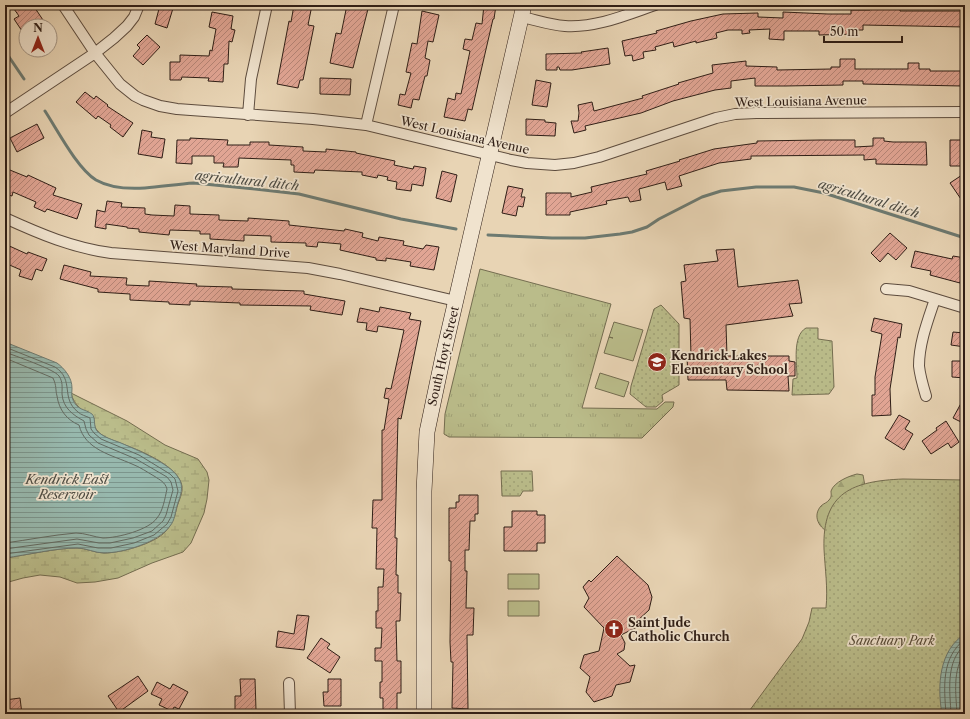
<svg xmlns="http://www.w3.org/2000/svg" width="970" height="719" font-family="'Libre Caslon Text',serif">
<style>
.grass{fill:url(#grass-tufts);stroke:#746d50}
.forest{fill:url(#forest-firs);stroke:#746d50}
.wetland{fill:url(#wetland-marsh);stroke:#746d50}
.park{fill:url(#park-dots);stroke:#746d50}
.pitch{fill:#babc8a;stroke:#746d50}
.water{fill:url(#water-rules);stroke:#6d7a71}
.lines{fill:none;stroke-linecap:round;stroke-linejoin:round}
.shore{stroke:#636b62;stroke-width:1}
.stream{stroke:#6d7a71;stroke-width:3}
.building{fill:url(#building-hatch);stroke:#2f1e16}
.street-casing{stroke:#5d4c3e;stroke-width:12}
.secondary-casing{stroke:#2f1e16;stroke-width:16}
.street{stroke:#f0e3ce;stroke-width:10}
.secondary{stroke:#f0e3ce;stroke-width:15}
.labels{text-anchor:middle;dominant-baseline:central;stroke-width:3.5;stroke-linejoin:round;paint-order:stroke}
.street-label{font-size:12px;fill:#2f1e16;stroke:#f0e3ce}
.poi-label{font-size:12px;font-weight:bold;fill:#2f1e16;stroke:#f0e3ce;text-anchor:start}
.park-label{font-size:12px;font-style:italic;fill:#594d39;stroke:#f0e3ce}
.water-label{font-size:13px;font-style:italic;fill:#4e4c43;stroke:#f0e3ce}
</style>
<defs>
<pattern id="grass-tufts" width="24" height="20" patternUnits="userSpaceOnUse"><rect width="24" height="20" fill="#babc8a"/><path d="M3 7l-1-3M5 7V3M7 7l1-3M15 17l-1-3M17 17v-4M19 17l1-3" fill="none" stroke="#a0a176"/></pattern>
<pattern id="forest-firs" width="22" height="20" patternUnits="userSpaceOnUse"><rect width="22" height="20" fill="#babc8a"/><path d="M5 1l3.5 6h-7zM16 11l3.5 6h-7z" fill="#a0a176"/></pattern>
<pattern id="wetland-marsh" width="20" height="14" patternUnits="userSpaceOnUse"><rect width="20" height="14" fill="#babc8a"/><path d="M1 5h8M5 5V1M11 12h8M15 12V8" fill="none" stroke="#a0a176"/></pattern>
<pattern id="park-dots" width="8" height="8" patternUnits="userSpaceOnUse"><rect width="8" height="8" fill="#babc8a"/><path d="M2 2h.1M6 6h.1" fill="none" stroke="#a0a176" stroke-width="1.8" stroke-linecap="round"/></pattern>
<pattern id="water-rules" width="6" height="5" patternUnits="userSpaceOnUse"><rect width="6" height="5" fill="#97b8ad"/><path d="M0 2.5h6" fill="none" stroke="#7c958c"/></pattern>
<pattern id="building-hatch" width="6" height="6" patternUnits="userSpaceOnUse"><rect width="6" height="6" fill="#e1a594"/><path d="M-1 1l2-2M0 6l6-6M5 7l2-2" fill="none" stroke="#b78678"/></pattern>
</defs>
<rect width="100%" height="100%" fill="#e8d4b4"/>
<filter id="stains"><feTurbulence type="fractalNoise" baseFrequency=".005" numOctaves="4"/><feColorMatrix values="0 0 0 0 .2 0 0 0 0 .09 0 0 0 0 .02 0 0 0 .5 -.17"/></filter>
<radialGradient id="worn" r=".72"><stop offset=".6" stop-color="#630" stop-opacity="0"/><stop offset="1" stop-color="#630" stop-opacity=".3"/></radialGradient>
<path class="grass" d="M480,269L611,304L582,408L657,409L665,402H674L673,407L642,438L449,437L444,434L445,414Z"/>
<path class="forest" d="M857,474L863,475L865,486L831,533C819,529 812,516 821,506C824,503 827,503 829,500C832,497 831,494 831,491C834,482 849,476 857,474Z"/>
<path class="wetland" d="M71,393L127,421L165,445L198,459L207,472L209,480L207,499L204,513L191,543L183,552L152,563L118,578L95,582L77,583L60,577L40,575L23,578L5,583V558C27,555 56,548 77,548C86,548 95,553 104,553C120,553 155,544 166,531C172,524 175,516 177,507C179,500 183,493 182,486C179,467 142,451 125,445C116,441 102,438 96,429C94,426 94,422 94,418C83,411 74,406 71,393Z"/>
<path class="park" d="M661,305L679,324V385L662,395L663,401L656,407H646L630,394L631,386L654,309Z
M806,328H818V339L832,341L834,387L829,394L792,395L793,379L797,378C797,364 792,336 806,328Z
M501,471H532L533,491H523L520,496H502Z
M903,479L965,480V714H747L802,639L809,622L812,608H826C828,588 825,569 824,549C822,492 853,481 903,479Z"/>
<path class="pitch" d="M614,322L643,330L633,361L604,353L609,337L613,338L609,337Z
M600,373L629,382L624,397L595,388Z
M508,574H539V589H508Z
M508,601H539V616H508Z"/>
<path class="water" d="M5,342L57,363C65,369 72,378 72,388C72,392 71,396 73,400C77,410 85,409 92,414C96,418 93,426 97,431C103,437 113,440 121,443C137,450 169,463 178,477C185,487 180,496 177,506C175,513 175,520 170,526C159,542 123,553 104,553C95,553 86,548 77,548C56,548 27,555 5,558Z
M965,634V714H942C937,686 939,650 965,634Z"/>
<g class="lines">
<path class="shore" d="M5,347L55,367C75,380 60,398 78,412C81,415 86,416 90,418L91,429L94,433L101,439L139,455L170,474L175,479L178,491L171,517L167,524L154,535L134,543L111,548H98L78,544L5,554
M5,352C15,356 54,369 59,376C63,382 62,387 62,394C63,408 73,415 84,421L86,429L89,435L98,443L136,459L167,477L171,482L173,490L166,515L163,521L152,531L133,538L110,543H99L77,539L5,549
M5,358L53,378C57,387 55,388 57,396C59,410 67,420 79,425C85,450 112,455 132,464C140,467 147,472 154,476C160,480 165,482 167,489C165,498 163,511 157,518C149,530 117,538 103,538C94,537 85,533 76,533C52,535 28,540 5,543
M946,714C944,686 941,658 965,639
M951,714C950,692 945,661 965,645
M957,714C956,694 952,670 965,653"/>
<path class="stream" d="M5,51L24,79
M45,111C58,131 77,168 96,180C110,188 130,189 145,188C161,187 177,184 194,183L255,189L299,194L401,219L456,229
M488,235L552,238H585L620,234L632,232L647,227L659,219L702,197L721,191L756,187H794L824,193L965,238"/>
</g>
<path class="building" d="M20,5H33L43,20L33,26H26V37L14,19L19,16L14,9Z
M160,5H174L167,28L155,24Z
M294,5H312L308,25L314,26L303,80H300L298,88L277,84L289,21L291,22Z
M347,5H369L353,68L330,63L336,33L341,34Z
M484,5H496L494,19H493L472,110L468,109L465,121L444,117L448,98L455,100L456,93L461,94L470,51L463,49L465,39L472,40L476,23L482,24Z
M870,9H900V11H965V27L863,25V30H856L857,34L819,35V31H784V40L769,39L770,29L749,30L750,33L742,34V30H728L716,33L717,38L696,43V41L674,47L673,42L655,47L656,50L643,52L644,58L633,61L632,55L625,56L622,41L657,33L656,31L691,21L723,14L758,13V17L783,18V12L828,14H851V10H870Z
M422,11L439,15L433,42L428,41L425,58L430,60L427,76H425L419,100L413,99L411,108L398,105L400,94L405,95L411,73L406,72L412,43L417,44Z
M212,12L233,16L231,29L235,30L232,42L229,41L228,64H224L223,82L208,81L209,78L182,77L181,80H170V62H180V55L209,56L210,50L212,51L216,29L209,27Z
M147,35L160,47L143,65L133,56L140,48L137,45Z
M608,48L610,64L572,70H560L559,67H557V70H546V54L582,53L581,52Z
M840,59H855V69H908V63H919V69H930V71H963L962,86L863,84V81H843V85L785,86H755V78L731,81V88L715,90L673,101L641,113L585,126L586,130L574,133L571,121H578L579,113L578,105L592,102L594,111L643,98L642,96L679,84L678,83L713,73L712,65L746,61V66L777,67V70L831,69V67H840Z
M320,78L351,79L350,95L320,94Z
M536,80L551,83L547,107L532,105Z
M85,92L94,99L96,96L108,105L107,106L133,123L123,137L110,127L111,125L98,116L96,119L76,102Z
M526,119L545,120V122L556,123L555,136L526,135Z
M37,124L44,138L17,152L10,138Z
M142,130L152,132L151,137L165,139L162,158L138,154Z
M190,138L228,140L227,145H250V142H269V145L303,147V151L326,152V149L356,152V153L395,161L394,165L413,169L414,166L426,168L423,186L412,184L411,191L396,189L397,182L387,180L388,177L378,175L377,178L362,175V172L315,170L314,173L294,172V165H291V160L239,158L238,167H223L224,163H214V156H192V164L176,163L177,140H190Z
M873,138H884V141L893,142H926L927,165L876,164V159L864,160V155L751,156V159L719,163L679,176L682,186L667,190L665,182L639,189L641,200L630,202L628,197L606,201L607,204L570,212V215H546V193H571V197L592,192L591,187L647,174L646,171L680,161L679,160L714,149L757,143V141L820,140H855V147L873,146Z
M950,140H965V166H950Z
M5,168L27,177L28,175L56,188L53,195L82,204L77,219L47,209L45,212L34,207L36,202L13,192L12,196L5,194Z
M442,171L457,175L451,202L436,198Z
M965,173V205L950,183Z
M508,186L523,189L521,197H525L523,207L518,206L516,216L502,213Z
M107,201L122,203L121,207L145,208V214L152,215L174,216L175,205L190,206V214L219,215V220L248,221V218L289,221V225L344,231L345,229L363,233L362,237L378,241L379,237L404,241L403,245L423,249L426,245L439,247L434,270L410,266L411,262L386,258V261L376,260V258L340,250L341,244L318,242L317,247L306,246V243L271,242V236L244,235V241L210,239V234H200V231L170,230L169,235L139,232V229L127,228V227L106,224V229L95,227L97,210L105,212Z
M890,233L907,248L896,260L888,253L880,262L871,253Z
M5,244L27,254L28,252L47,259L42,271L36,269L32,280L19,276L21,270L5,263Z
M734,249L738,287L798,280L802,303L789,304L793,316L726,325L727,356H789V361L795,362V376H788L789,391L727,390L726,380H688L687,356H691L690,319L684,318L681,282L686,281L684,265L718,261L716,250Z
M915,251L952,259L953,256L965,258V273H962L960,283L930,275L931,271L911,267Z
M64,265L91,272L90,276L127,278L126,285L149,286V281L197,284L196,286L232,287V289L304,291V294L345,301L342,315L310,310L311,306L240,305V303L190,301V305L169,304V302L130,300V294L98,292V289L60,279Z
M380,307L411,313L409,319L421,321L401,419L398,418L395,538H397L396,575H398V593H401L400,621H396L397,661H401V693H397V712H383V698H380V682H382V661H375V648H381L382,628H376V611H378V587H383L384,569H376L377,528H372L373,500H382V430H384L389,399L384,398L386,388L391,389L404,330L378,326L377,332L366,330L367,323L357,322L360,308L379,312Z
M874,318L902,324L900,338L898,337L890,389L891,415L872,416V395H875V377L882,334L871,331Z
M953,332L965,333V347L951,345Z
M952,361H965V378L952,377Z
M965,396V424L953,418Z
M899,415L910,421L905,429L913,434L904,450L885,438Z
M946,421L959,442L951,448L948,443L931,454L922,441L937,430L936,428Z
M459,495H478V514H475V521H470L469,550H465V571H467L466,608H474L473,635H467L468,709L452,708L453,662H451L450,642L451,561H449V508H456V502H459Z
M512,511H537V515H545V543H537V551H504V527H512Z
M617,556L648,585L652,597L649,610L637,621L639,626L621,635L625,643L624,650L617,654L630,666L635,665L630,682L616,685L612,696L594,702L586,692L590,677L580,668L584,655L599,651L604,628L584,607L589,598L583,587L589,580L591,582Z
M297,615L309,616L304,650L276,647L278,631L294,634Z
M321,638L330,644L327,648L340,657L330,673L307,658Z
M138,676L148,691L119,712L108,696Z
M240,679H255L256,710H235V696H241Z
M328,679H341V706H324L323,692H328Z
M157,682L170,689L173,684L188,692L179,709L174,707L172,711L159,705L162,699L151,694Z
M20,698L22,714H5V700Z"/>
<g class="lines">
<g class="street-casing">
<path id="street" d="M63,5L95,53L120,84L135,96L143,100L160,106L177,109L313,119L366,125L511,160L527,163L555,165L574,163L599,157L716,118L735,114L756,113L965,112
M522,17C536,20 550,25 565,26C596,28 626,15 655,5
M5,113L95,53L114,38L127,26L134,17L139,5
M248,115L251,79L267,5
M366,125L394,5
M5,218C40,234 73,248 111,253L308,268L340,274L456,301
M886,289L909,291L965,308
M926,396C923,386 920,376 919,366C919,343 928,320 935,299
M289,683L290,714"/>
</g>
<g class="secondary-casing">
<path id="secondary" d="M424,714V491L427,432L443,356L524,5"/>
</g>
<use href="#street" class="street"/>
<use href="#secondary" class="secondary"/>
</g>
<defs>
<g id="school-disc" transform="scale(1)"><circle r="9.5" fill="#8f2418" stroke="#f0e3ce"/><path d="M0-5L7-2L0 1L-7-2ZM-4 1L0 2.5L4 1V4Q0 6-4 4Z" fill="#fff"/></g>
<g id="church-disc" transform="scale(1)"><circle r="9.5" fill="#8f2418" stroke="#f0e3ce"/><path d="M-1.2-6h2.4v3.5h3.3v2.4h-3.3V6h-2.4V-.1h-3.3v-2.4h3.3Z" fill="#fff"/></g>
</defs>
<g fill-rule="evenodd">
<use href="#school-disc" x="657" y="362"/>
<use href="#church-disc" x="614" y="629"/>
</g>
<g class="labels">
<g class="street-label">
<text transform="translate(801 101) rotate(-1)">West Louisiana Avenue</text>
<text transform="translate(465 135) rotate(13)">West Louisiana Avenue</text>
<text transform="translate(230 249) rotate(4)">West Maryland Drive</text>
<text transform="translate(443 356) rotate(-77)">South Hoyt Street</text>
</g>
<g class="poi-label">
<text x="671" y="355">Kendrick Lakes<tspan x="671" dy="14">Elementary School</tspan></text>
<text x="628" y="622">Saint Jude<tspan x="628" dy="14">Catholic Church</tspan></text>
</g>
<g class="park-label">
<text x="892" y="640">Sanctuary Park</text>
</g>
<g class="water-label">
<text transform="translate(247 180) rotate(6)">agricultural ditch</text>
<text transform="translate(869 198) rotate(17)">agricultural ditch</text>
<text x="67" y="479">Kendrick East<tspan x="67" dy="15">Reservoir</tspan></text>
</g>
</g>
<rect width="970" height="719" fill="none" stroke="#e8d4b4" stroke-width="20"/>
<rect x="6" y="6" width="958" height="707" fill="none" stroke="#2f1e16" stroke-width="2"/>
<rect x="10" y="10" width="950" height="699" fill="none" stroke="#2f1e16"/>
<g transform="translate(38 38)"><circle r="19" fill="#f0e3ce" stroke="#a39484"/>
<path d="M0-3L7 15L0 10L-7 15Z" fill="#8f2418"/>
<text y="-6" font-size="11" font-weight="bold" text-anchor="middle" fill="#2f1e16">N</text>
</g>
<path d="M824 36v6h78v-6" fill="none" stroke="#2f1e16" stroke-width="2"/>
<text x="830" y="36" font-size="12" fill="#2f1e16" stroke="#f0e3ce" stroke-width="3" paint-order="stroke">50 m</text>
<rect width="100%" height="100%" filter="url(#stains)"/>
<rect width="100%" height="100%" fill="url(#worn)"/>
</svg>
